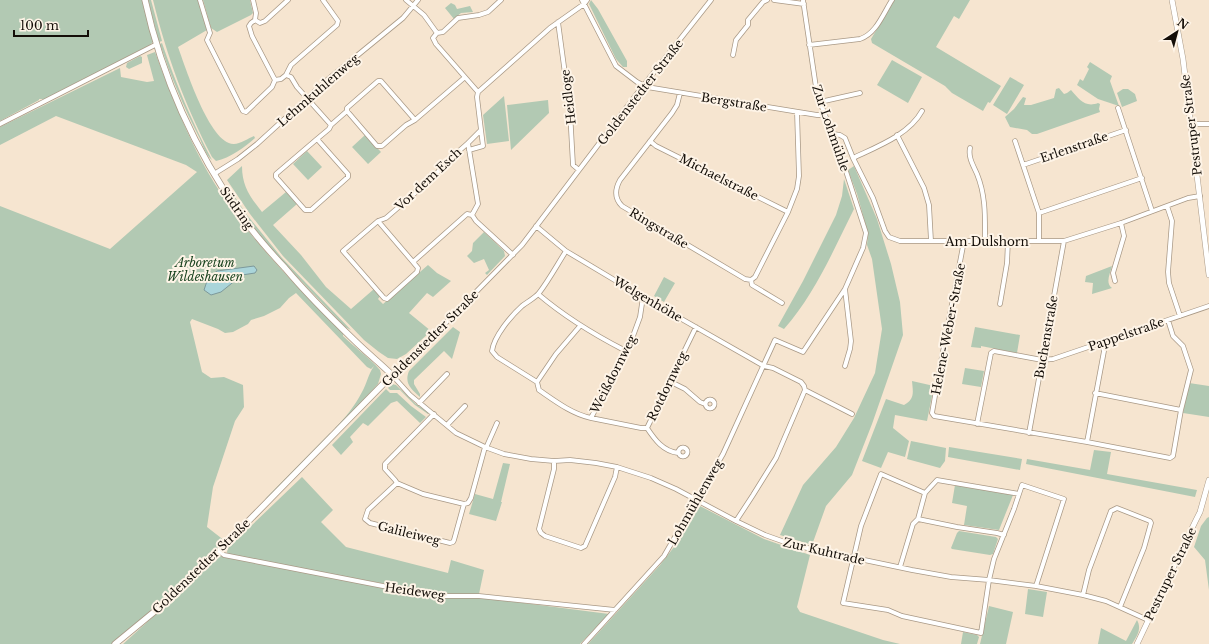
<svg xmlns="http://www.w3.org/2000/svg" width="1209" height="644" font-family="'Libre Baskerville',serif">
<style>
.green{fill:#b2c9b3}
.water{fill:#aad5da;stroke:#7d999b}
.lines{fill:none;stroke-linecap:round;stroke-linejoin:round}
.minor-casing{stroke:#a99986;stroke-width:5.5}
.tertiary-casing{stroke:#a99986;stroke-width:6}
.secondary-casing{stroke:#a99986;stroke-width:7}
.minor{stroke:#fff;stroke-width:4}
.tertiary{stroke:#fff;stroke-width:5}
.secondary{stroke:#fff;stroke-width:5.5}
.labels{text-anchor:middle;dominant-baseline:central;stroke-width:4;stroke-linejoin:round;paint-order:stroke}
.street-label{font-size:12px;fill:#140e08;stroke:#fef4e7}
.park-label{font-size:12px;font-style:italic;fill:#1b4420;stroke:#fef4e7}
</style>
<rect width="100%" height="100%" fill="#f6e5d0"/>
<path class="green" d="M0,0H143L154,41L150,45L45,99H39V100L0,121Z
M148,0H151L162,41L159,42Z
M153,0H198L207,30L178,47C185,66 210,145 234,144C240,144 249,138 254,136L255,138C245,147 230,158 216,161L212,157C185,105 167,57 153,0Z
M203,0H250L253,13L251,15L217,32L211,28Z
M591,0L598,9L627,61V67H623L616,59L589,4Z
M894,0H970L959,19L954,16L936,47L1001,86L990,103L988,102L983,111L952,93L945,86L872,43L871,39Z
M451,3L455,5L457,9L470,6L473,12L461,13L454,19L445,8Z
M162,43C176,84 192,122 212,160C206,155 203,146 200,139C184,108 171,77 160,44Z
M155,52C162,71 169,90 177,108C189,137 203,166 220,192C254,244 299,289 343,333V336C355,348 369,357 380,370L381,374L378,384L338,428H335C346,417 354,407 362,392C367,383 368,375 374,366L371,369L367,367L296,293L289,298L280,308L264,316L251,320L248,324L233,332L225,333L218,329L192,319L190,322L202,372L211,378L224,377L243,385L244,407L235,421L213,487L207,527L225,541L159,605L112,644H0V206L110,249L197,172L186,165L56,116L0,145V127L120,68L121,77L147,82L154,81L147,55Z
M140,56L142,57V63L129,69L126,67L127,63Z
M892,60L922,77L908,103L877,85Z
M1090,62L1112,76L1110,81L1119,106L1098,99L1077,85L1080,79L1083,81L1089,69L1087,67Z
M1010,77L1024,85L1007,114L993,105Z
M1059,88L1064,94L1067,93L1071,90C1079,99 1085,108 1098,103L1100,104L1099,109L1100,112L1037,134H1032L1027,130L1010,127L1005,117L1014,109L1023,97L1026,98L1024,105H1031L1054,98L1056,89Z
M1123,89H1128L1135,94L1137,101L1122,107L1117,93Z
M504,96L509,141L487,144L483,115Z
M548,100L549,113L511,150L507,105Z
M365,135L381,152L368,164L352,147Z
M307,151L322,167L308,180L293,164Z
M242,166C242,186 250,197 262,212L286,192L297,204L273,225L301,255L326,287L351,309L374,289L380,296L378,299L383,304L428,265L437,273L451,281L433,297L427,293L409,313L431,331L406,354L397,359L388,358L379,352L364,340L283,256L250,214L227,180Z
M854,166L877,219L891,264L900,302L903,335L872,424L852,475L826,506L812,545L780,535L803,485L836,447L854,418L875,373L882,329L872,259L867,245L868,233L857,194L848,170Z
M844,179L854,209C833,251 815,294 784,329L778,326L803,281L836,215L842,196Z
M226,184L247,215L282,258L351,330L345,327L280,259L260,236L245,215Z
M484,232L504,251L505,256L487,275L485,273L489,270L484,259L474,263L467,256L472,251L473,243Z
M1112,266C1110,274 1105,283 1112,288L1092,294L1093,283L1085,282L1086,276Z
M664,277L675,283L664,302L654,296Z
M453,327L460,332L452,359L444,351L414,380V384L420,394V397C411,389 404,383 409,371Z
M975,327L1020,335L1017,353L981,346V348L971,347Z
M965,368L984,371L981,387L962,384Z
M912,381L934,386L927,421L895,415L893,428L909,441L905,457L888,452L881,468L862,461L886,399L904,405C915,399 913,392 912,381Z
M1189,383L1209,386V417L1183,413Z
M392,384L396,385L416,404L428,412V414L415,405L400,390H390L388,388Z
M386,389L390,393H397L411,406L426,417L420,423L397,401L391,403L368,426L363,423L350,437L353,442L341,455L332,445Z
M330,433L331,435L268,498L265,499Z
M911,441L946,448L945,461L940,468L907,459Z
M949,447L1022,459L1020,470L948,457Z
M1094,450L1111,452L1107,474L1197,490L1195,497L1026,464L1027,459L1090,470Z
M503,463L510,464L501,502H502L496,521L469,514L475,494L493,499Z
M302,477L333,510L321,522L346,547L448,573L451,560L484,570L479,594H446L424,591L228,555L227,552L228,548Z
M955,485L1013,495L999,530L964,525L967,506L952,503Z
M698,505L764,539L810,555L797,607L800,612L883,640L900,644H588L660,565L674,547Z
M1209,517V590L1205,560L1194,547L1201,526L1207,518Z
M959,531L996,537L998,539L993,554L990,555L952,549L951,548L957,533Z
M220,556L388,588L478,597L609,614L580,644H123Z
M1028,589L1047,592L1043,617L1025,614Z
M989,606L1013,612L1006,644H980Z
M1137,620C1142,629 1137,636 1132,644H1098L1101,628L1126,641Z
M963,632L977,635L979,637L977,644H961Z"/>
<path class="water" d="M254,266L257,270L255,273L242,275L221,292L211,295L204,290L208,278L217,271Z"/>
<g class="lines">
<g class="minor-casing">
<path id="minor" d="M200,0L210,33L207,40L243,111L246,112L272,87L275,80L281,79L286,75L291,65L337,25L338,21L323,0
M253,0L256,13L255,20L251,23L249,26L252,36L275,80
M406,0L424,15L437,33L433,38L436,44L478,92
M582,0L616,66L637,82L647,87L817,115H825
M711,0L636,95L522,245L420,349L392,375L410,395L456,433L485,447L504,454L531,459L554,461L570,460L596,463L617,467L651,478L676,489L736,521L765,535L793,545L912,570L951,577L989,580L1036,586L1083,595L1106,601L1148,620
M774,0L804,4
M255,20L260,23L265,21L288,0
M558,22L570,111L573,165L579,170
M437,33L443,32L458,18L479,15L488,12L501,0
M809,45L860,39C876,34 883,14 892,0
M733,55L736,40L748,25V20L763,2L767,0
M286,75L291,77L297,87L331,125L329,129L317,139L348,174V177L311,210H305L276,177V174L317,139
M478,92L477,97L481,130L468,143L478,204L472,215L476,221L513,255
M478,92L550,28L584,4L587,0
M680,93L677,105L672,113L620,180C615,189 614,198 622,206L745,279L751,280L752,285L782,303
M820,102L860,93
M1118,108L1152,211
M347,111L377,146H382L406,125L415,120L464,78
M0,124L157,44
M1191,124H1209
M331,125L347,111V108L378,81H381L415,120
M833,134L840,135L845,138L853,158L873,198L885,231L889,237L900,241H1064L1121,223L1188,198L1200,196
M897,135L924,188L929,205L931,241
M650,141L656,146L788,212
M1015,141L1039,213V240
M468,143L442,166L438,172L430,180L386,218L378,221L413,262L467,214L472,215
M970,148C968,157 973,165 977,174C986,196 985,217 985,241
M469,150L483,146L481,130
M853,158C876,147 909,135 922,111
M1023,165L1126,130
M214,174L238,159L257,144L326,81L403,18L418,0
M1167,206L1172,221L1168,272L1169,283L1180,316
M1039,213L1142,178
M378,221L343,251L384,298L387,299L417,272L418,268L413,262
M536,226L566,251L643,297L764,366L773,368L801,382L804,386L805,390L852,414
M964,241L940,367L932,413L934,416L1087,442L1104,351L1101,342
M751,280L755,277L788,212L797,189L799,176L797,112
M1115,281L1113,273L1124,236L1121,223
M538,294C565,317 593,334 624,350
M643,297L640,317L633,336L591,418L641,428H647
M1000,304L1007,263L1008,241
M580,326L556,354L537,382L539,390C555,401 572,414 591,418
M845,366L850,349L851,341L845,289
M669,381L685,389L700,402L705,404
M537,382L497,357L492,351C494,336 511,316 522,306C527,302 535,298 539,293C549,280 557,265 566,251
M1095,393L1181,410
M705.5 404a4.5 4.5 0 1 1 9 0a4.5 4.5 0 1 1-9 0Z
M419,403L447,374
M434,414L385,464V469L395,480L397,483L368,510L365,519L370,523L450,543L453,542L454,540L464,504L468,503L471,498L485,447
M977,424L991,353L994,351L1042,360L1053,359L1209,306
M447,425L465,406
M1029,433L1064,241
M1087,442L1170,458L1173,456L1181,410L1191,370L1183,346L1173,336L1168,320
M678.5 452a4.5 4.5 0 1 1 9 0a4.5 4.5 0 1 1-9 0Z
M486,448L497,423
M678,453C663,451 655,440 647,428L696,327
M554,461V469L539,529L541,533L545,536L581,548L585,546L615,477L617,467
M397,483L423,494L464,504
M925,493L937,480L1019,494
M918,519L957,527L997,533L1004,535
M736,521L753,495L776,458L805,390
M219,551L224,555L388,587L445,596H479L615,610
M900,567L913,524L918,519L925,493L881,474L861,526L843,603L888,610L902,616L981,633L989,580L994,559L1014,509L1022,485L1064,499L1036,586
M1083,595L1089,570L1111,511L1117,508L1150,521L1151,523L1144,548L1120,607
M584,644L664,556L723,454L775,340L803,352L845,289L863,248L866,233L843,162L817,94L803,0"/>
</g>
<g class="tertiary-casing">
<path id="tertiary" d="M1172,0L1183,59L1209,275
M1137,644L1195,522L1200,512L1209,480"/>
</g>
<g class="secondary-casing">
<path id="secondary" d="M115,644L160,607L219,551L392,375C380,363 366,352 354,340C330,317 306,293 285,268C270,252 255,235 242,217C196,152 162,78 145,0"/>
</g>
<use href="#minor" class="minor"/>
<use href="#tertiary" class="tertiary"/>
<use href="#secondary" class="secondary"/>
</g>
<g class="labels">
<g class="street-label">
<text transform="translate(318 90) rotate(-41)">Lehmkuhlenweg</text>
<text transform="translate(640 92) rotate(-52)">Goldenstedter Straße</text>
<text transform="translate(568 97) rotate(-97)">Heidloge</text>
<text transform="translate(734 102) rotate(9)">Bergstraße</text>
<text transform="translate(1191 125) rotate(-97)">Pestruper Straße</text>
<text transform="translate(831 128) rotate(71)">Zur Lohmühle</text>
<text transform="translate(1074 147) rotate(-19)">Erlenstraße</text>
<text transform="translate(719 177) rotate(27)">Michaelstraße</text>
<text transform="translate(428 179) rotate(-43)">Vor dem Esch</text>
<text transform="translate(237 208) rotate(55)">Südring</text>
<text transform="translate(659 228) rotate(31)">Ringstraße</text>
<text x="987" y="241">Am Dulshorn</text>
<text transform="translate(648 299) rotate(30)">Welgenhöhe</text>
<text transform="translate(948 329) rotate(-79)">Helene-Weber-Straße</text>
<text transform="translate(1126 334) rotate(-19)">Pappelstraße</text>
<text transform="translate(1046 337) rotate(-80)">Buchenstraße</text>
<text transform="translate(430 338) rotate(-45)">Goldenstedter Straße</text>
<text transform="translate(613 374) rotate(-63)">Weißdornweg</text>
<text transform="translate(667 386) rotate(-64)">Rotdornweg</text>
<text transform="translate(695 502) rotate(-60)">Lohmühlenweg</text>
<text transform="translate(409 533) rotate(14)">Galileiweg</text>
<text transform="translate(824 551) rotate(13)">Zur Kuhtrade</text>
<text transform="translate(201 566) rotate(-44)">Goldenstedter Straße</text>
<text transform="translate(1170 574) rotate(-64)">Pestruper Straße</text>
<text transform="translate(415 591) rotate(8)">Heideweg</text>
</g>
<g class="park-label">
<text x="205" y="262">Arboretum<tspan x="205" dy="14">Wildeshausen</tspan></text>
</g>
</g>
<g transform="translate(1177 32) rotate(36)" stroke="#fef4e7" stroke-width="3" paint-order="stroke">
<path d="M0-3L7 15L0 10L-7 15Z" fill="#140e08"/>
<text y="-6" font-size="11" font-weight="bold" text-anchor="middle" fill="#140e08">N</text>
</g>
<path d="M14 30v6h74v-6" fill="none" stroke="#140e08" stroke-width="2"/>
<text x="20" y="30" font-size="12" fill="#140e08" stroke="#fef4e7" stroke-width="3" paint-order="stroke">100 m</text>
</svg>
